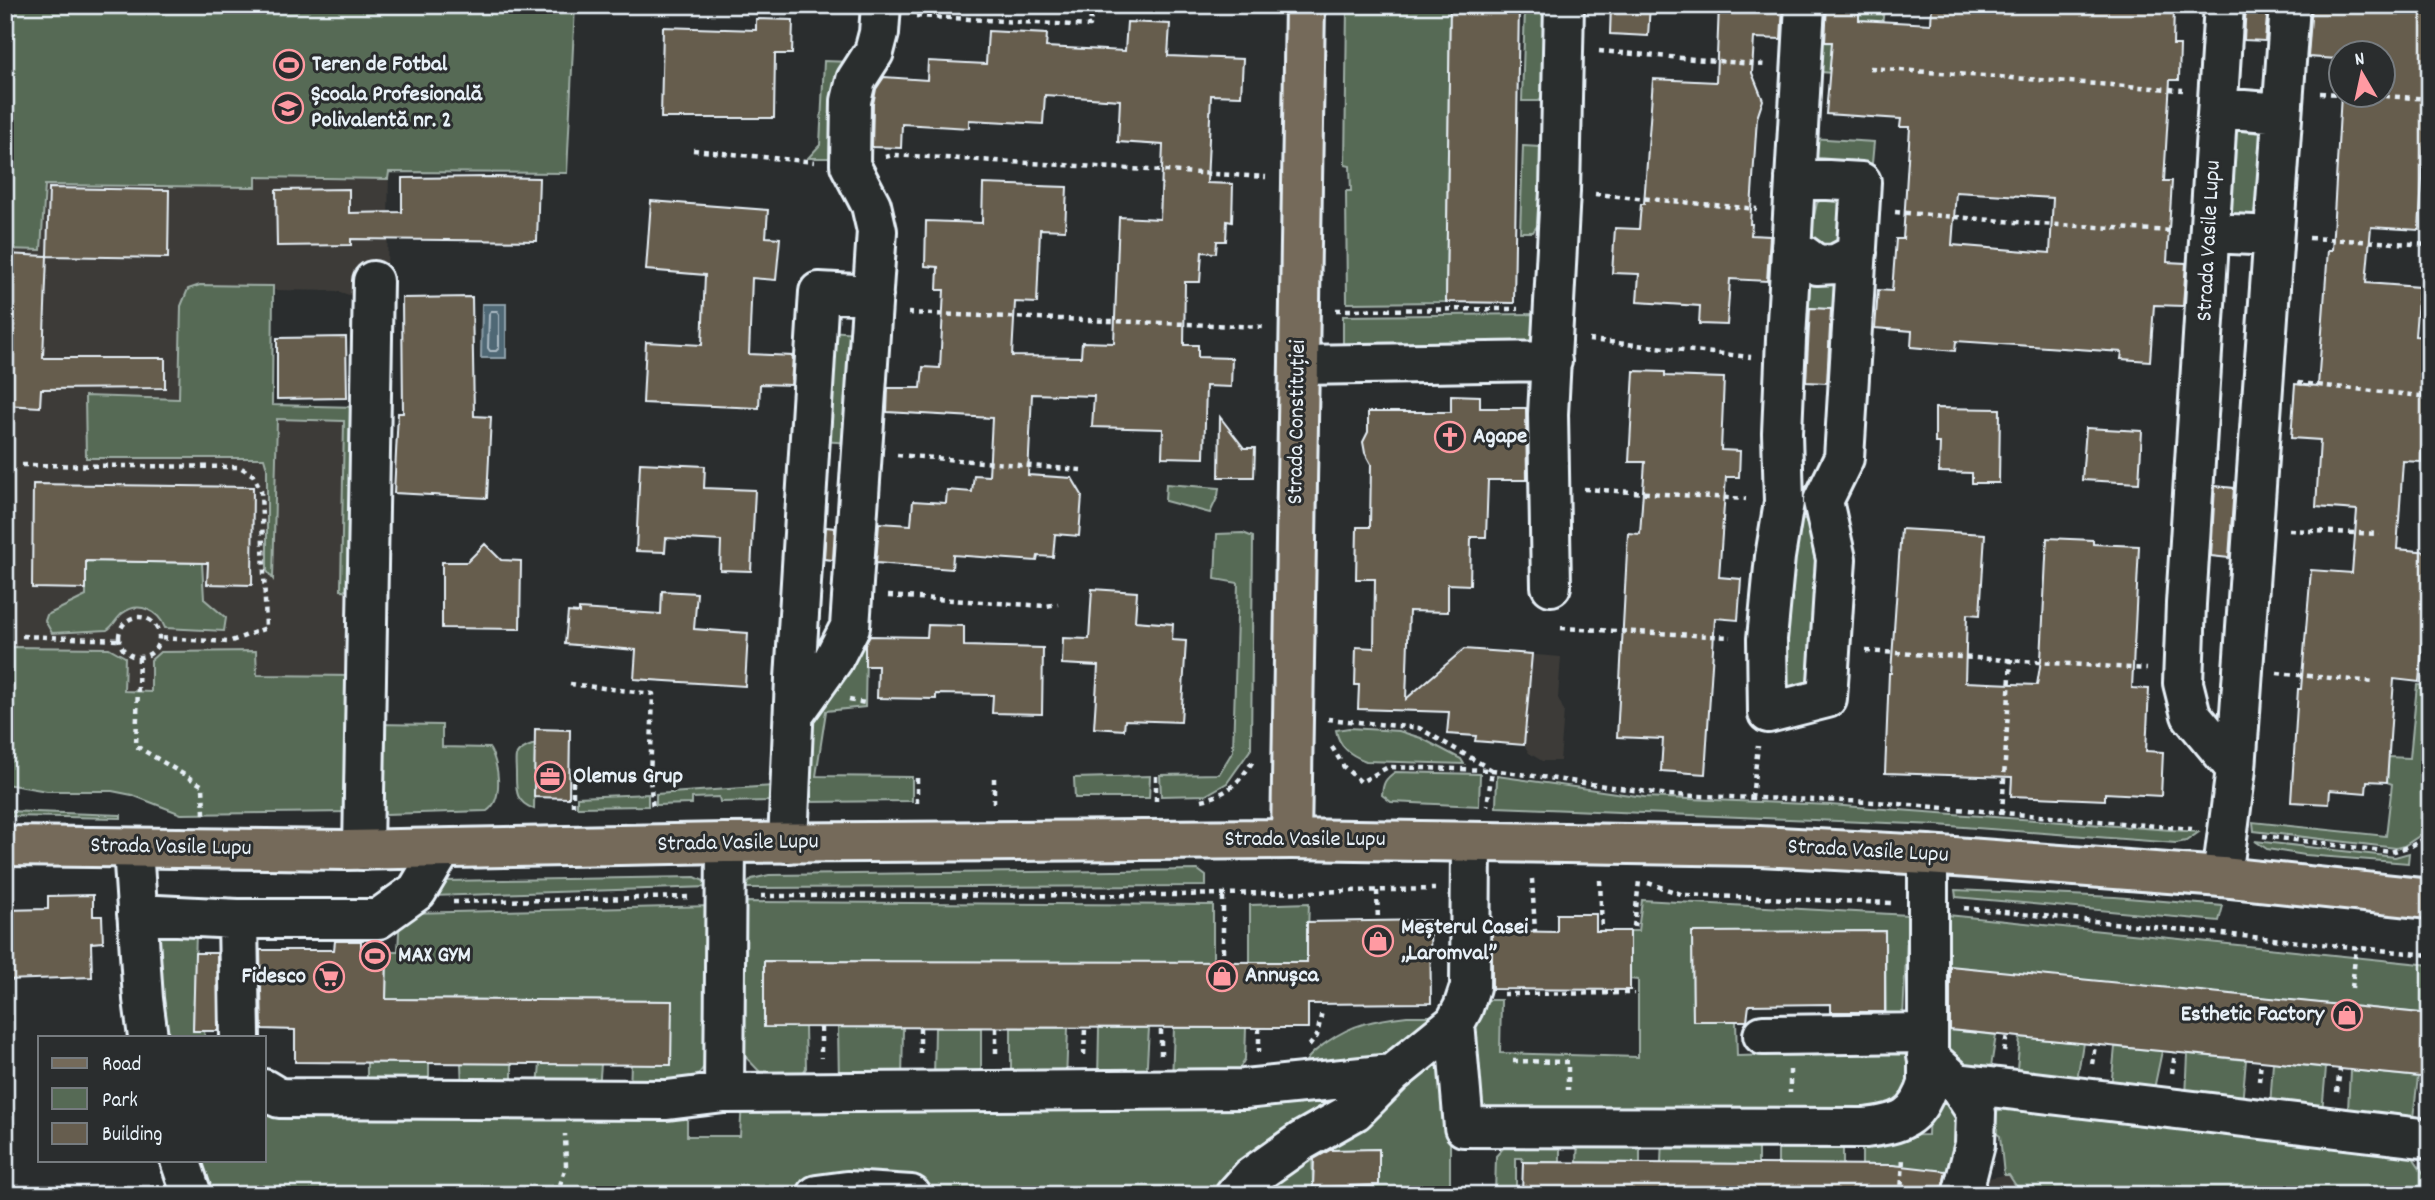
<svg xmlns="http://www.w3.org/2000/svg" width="2435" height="1200" font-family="Dekko,sans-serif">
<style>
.built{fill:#3c3b38}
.green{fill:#566a55;stroke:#9faea6;stroke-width:2}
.water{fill:#506875;stroke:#8d9fa9;stroke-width:2}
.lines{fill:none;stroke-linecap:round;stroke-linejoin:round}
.shore{stroke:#abbac4;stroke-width:2}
.building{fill:#665d4e;stroke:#e8f1f8;stroke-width:2;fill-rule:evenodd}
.minor-casing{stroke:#e8f1f8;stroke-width:44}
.major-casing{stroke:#e8f1f8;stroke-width:44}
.path{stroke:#e8f1f8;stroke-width:4.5;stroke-dasharray:5 5;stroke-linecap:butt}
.minor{stroke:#2a2d2e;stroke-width:38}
.major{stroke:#746a5a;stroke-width:38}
.labels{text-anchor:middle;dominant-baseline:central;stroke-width:6;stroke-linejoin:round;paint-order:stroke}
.poi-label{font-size:23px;font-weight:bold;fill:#e8f1f8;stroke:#2a2d2e;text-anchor:start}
.street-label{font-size:23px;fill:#e8f1f8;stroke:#2a2d2e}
</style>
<rect width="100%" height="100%" fill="#2a2d2e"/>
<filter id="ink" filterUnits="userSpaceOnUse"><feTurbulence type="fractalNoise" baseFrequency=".0143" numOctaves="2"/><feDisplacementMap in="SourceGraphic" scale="14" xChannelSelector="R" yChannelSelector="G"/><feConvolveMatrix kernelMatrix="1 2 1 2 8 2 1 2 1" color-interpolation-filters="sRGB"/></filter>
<g filter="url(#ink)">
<path class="built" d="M5,5H575L567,173L389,172L387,273L356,297L336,291L273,290L272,405L358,407L355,607L345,621L344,640L355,651L357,692L5,691Z
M1464,649L1561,657L1558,698L1564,711L1560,761H1542L1529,753L1524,745L1475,741V736L1447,734L1454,657Z
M2009,1174L2022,1195H1971L1974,1181Z"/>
<path class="green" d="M5,5H575L567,173L389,172L388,179L256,177V187L45,185L41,250L5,249Z
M1347,5H1450L1446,302L1347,303L1346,191H1351L1350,166L1345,165Z
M1859,5H1884L1879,65L1858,75L1821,72L1823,42L1858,43Z
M1525,8L1546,9L1543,94L1539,101H1522Z
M824,61L851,62L842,158H808L820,145Z
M2228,130L2272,134L2263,227L2221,213Z
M1810,138L1874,142L1871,174L1808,170Z
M1523,146L1541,147L1539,223L1533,232H1520Z
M1833,191L1843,194V243L1816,258L1810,233L1817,203Z
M1799,269L1846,272L1844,310L1803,308Z
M200,285L273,286L272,405L358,407L355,591L341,590L344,421L277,419L273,579L267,571V468L264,458H86L85,396L179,399L181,306L188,289Z
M1543,314L1535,344L1343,351V316Z
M827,331L859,333L852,443L820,441Z
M1166,484L1219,488L1218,496L1210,513L1165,501Z
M1804,519H1816L1821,526L1816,671L1805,687L1784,688L1787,535Z
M1243,533L1253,537L1251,749L1227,783L1206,795L1161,796L1160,775L1219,774L1233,751L1238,583L1215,579L1217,534Z
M86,561L202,563L204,599L226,618L224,631L165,628C159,611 139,601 123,613C116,618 114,626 107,630L52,633L45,621L47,615L86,596Z
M867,598L865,707L826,711L816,776L912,777V801L807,802V740L817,703Z
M8,647L109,648L125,657L124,691L151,692V660L160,652L256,651L257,675L356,676L351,812L181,814L132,795L112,791H47L5,784Z
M2417,685L2430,686V782L2426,824L2419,836L2404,846L2396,848L2254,831L2253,822L2386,836L2392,784L2387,782L2388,757L2410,758Z
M376,724L442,725V747L489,748C499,762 504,800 487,811L385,814L377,801Z
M1349,728L1399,731L1421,738L1461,759L1464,764L1366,761C1350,755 1339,747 1336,730Z
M535,744L534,809C515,802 516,791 516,773C516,768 515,760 516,756C519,749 529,746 535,744Z
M1395,772L1480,774L1479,806L1391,802L1382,795C1383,783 1385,779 1395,772Z
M1150,776L1149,798H1075L1074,778Z
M1497,776L1644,797L1830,805L2199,832L2186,841L2176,843L1937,825L1496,807Z
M773,786L772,801L720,802L719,797L692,798V804L656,805V794Z
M648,794V806L577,807V797Z
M5,811L121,815V818L5,816Z
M2255,841L2395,857L2409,853L2408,863L2305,855L2267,849Z
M1198,870L1206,876V886L744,888L752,879L769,875Z
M695,877L706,882L709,887L432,896L444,881Z
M1955,890L2115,897L2223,906L2219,921L1956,897Z
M1642,900L1908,915L1903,1018H1886L1885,931L1692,933L1693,1021H1736L1737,1056L1901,1052L1906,1055L1910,1073L1907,1092L1887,1109L1488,1111L1477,1103L1474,1031L1480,1000H1501L1500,1053L1638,1057V980L1630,979V931H1638Z
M741,902L1213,905V962H764V1027H805L806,1068L800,1078L775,1081L760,1072L740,1051Z
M1309,903L1307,962H1250V905Z
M713,906L709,1060L694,1080L630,1089L631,1064H671V1001L386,999L387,951H398L400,916L408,913Z
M1938,914L2430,965V1014L1950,967L1944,1029L1996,1035L1991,1067L1986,1076L1972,1074L1933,1038Z
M163,933H196L193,1030L204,1031L205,1037H162L155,944Z
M1407,1016H1431L1436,1019L1382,1059L1310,1064L1306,1061C1311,1053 1319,1048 1327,1042C1354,1023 1375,1020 1407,1016Z
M838,1027L903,1028L902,1081H839Z
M935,1028H981V1080L934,1079Z
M1011,1028H1068L1066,1081L1011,1080Z
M1099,1028H1149L1146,1081H1098Z
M1174,1028H1246L1245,1059L1231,1082L1172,1081Z
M2020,1037L2083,1043L2077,1080L2024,1079L2017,1069Z
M2115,1047L2162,1051L2154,1089L2111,1088Z
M1439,1053L1450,1078V1195H1255L1312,1151L1313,1187L1379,1185L1378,1149L1316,1151Z
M2188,1054L2246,1060L2242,1104L2186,1097Z
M367,1062L429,1063V1088L367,1087Z
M2273,1062L2326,1068L2322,1112L2270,1107Z
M461,1063H512V1087L462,1089Z
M540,1064H601L599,1088L538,1086Z
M2350,1070L2418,1077L2413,1118L2348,1110Z
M1350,1091L1242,1168L1216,1195H958L862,1185L833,1187L795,1195H214L198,1160H264V1112L281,1109L687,1108V1136H740L742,1101Z
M1941,1092L1966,1116L1952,1195H1892L1862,1165V1136L1928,1135L1929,1107Z
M2022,1102L2402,1141L2428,1180L2426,1195H2022L2009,1175H2004L2000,1136L1992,1130L1991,1113Z
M1560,1135V1162H1523L1522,1158H1516V1195H1495L1496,1156L1508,1143Z
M1578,1135L1640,1136V1163L1577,1162Z
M1843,1136V1165L1778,1164V1137Z
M1662,1137H1758V1164L1661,1163Z"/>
<path class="water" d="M482,304H506V358H481Z"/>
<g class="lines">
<path class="shore" d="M491,311H497L499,314V348L496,351H490L488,348L489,314Z"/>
</g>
<path class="building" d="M1450,5H1519L1514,303L1446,302Z
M1611,5H1650L1648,36L1610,34Z
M1719,5H1783L1781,39L1754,38L1752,73L1763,100L1757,118L1750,224H1752L1751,235L1770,236L1767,281L1730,279L1727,325L1699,324L1700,306L1637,302L1639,274L1612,273L1615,228L1639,229L1641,204H1644L1653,79L1716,82Z
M1827,5H1859V20L1931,24L1932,5H2174L2173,45H2180L2179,80H2170L2164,181H2172L2167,262L2186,263L2183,306L2154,305L2150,361L2121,359L2122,352L1956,341L1955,351L1911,347L1912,331L1875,328L1878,290L1892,291L1896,239H1903L1910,127H1900L1901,119L1826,114L1832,42H1825ZM1956,192L2053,198L2050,253L1952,245Z
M2246,5H2268L2265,41L2244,40Z
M2312,5H2430V148L2424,147L2419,230L2371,227L2366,283L2419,287L2415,336L2430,337V388H2427L2421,462L2403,461L2397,549L2430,552V587L2427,613H2425L2419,682L2394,679L2387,782L2367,781L2366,793L2330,790L2329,804L2291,802L2298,689H2301L2311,570L2352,573L2357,510L2316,507L2320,440L2291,438L2295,384L2318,386L2328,250H2332L2341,94H2383V52H2341V77L2336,76L2337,59L2308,57Z
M756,19L793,20L792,54H775L774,118H661L663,27L756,30Z
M1127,22L1170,24L1168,56L1243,59L1241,96L1211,95L1207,183L1233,184L1232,222L1227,221L1226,241H1217L1216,253L1202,252L1200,282H1185L1184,345H1198V357L1232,358L1231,387L1206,386L1204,458L1162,457L1163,429L1092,427L1094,396L1032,394L1028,475L1072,478L1082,495L1079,536L1055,534L1053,557L1038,556L1037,561L953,555L952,569L876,563L879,523L911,525L913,501L946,503L947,490L972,492L974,475L989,476L992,418L887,412L888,388H921L923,367L940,368L944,290H937L938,267L925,266L926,221L982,223L983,184L1067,187L1065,230L1040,229L1037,303L1015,302L1012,356L1081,357L1082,342L1114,343L1119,217L1160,219L1163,145L1118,142L1120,100L1045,95L1043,124L969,120V128L902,124L901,148L872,147L873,104L876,89L884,77L927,80L928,61L986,64L988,31L1047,34L1046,47L1125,51Z
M492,177L539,178L537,241L351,239V245L277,246L276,190L349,189V213L402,212V178Z
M49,188L169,190L168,258L47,256Z
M651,201L768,210L766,237L780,238L776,280L752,278L749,354L793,356L791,385L760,384L759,408L643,403L646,342L702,345L705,275L646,270Z
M5,254L47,256L43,358H165V388L41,389L40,407L5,405Z
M472,297L474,416L491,417L487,498L394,493L398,413H403L402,298Z
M1810,308L1831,309L1827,383L1806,382Z
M346,337L347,398L277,399V338Z
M1634,371L1665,372V376L1724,378L1721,450L1740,451L1739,477H1726L1719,577L1741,579L1738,620L1715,618L1705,774L1661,771L1663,739L1617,737L1628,533L1640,534L1645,462H1629Z
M1451,395L1480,396V408H1526L1527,480H1488L1486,537H1471L1470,585L1448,584V612L1409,611L1406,699L1464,649L1532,654L1524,745L1475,741L1476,736L1447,734L1449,712L1358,709L1359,685H1355L1356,647L1374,648L1375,579H1356L1357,527H1370L1371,464L1365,453L1363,442L1368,432V412H1451Z
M1935,408L2000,409L1999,483H1972V473L1939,472L1940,443H1935Z
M1220,417L1244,448H1255L1254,477H1219Z
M2086,428L2142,431L2139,483L2082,480Z
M640,463L705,466L704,488L755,490L751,571L720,570L721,541L666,538L665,552L636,551Z
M33,484L253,487L252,585L207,584L208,563L86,561V589L32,588Z
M2215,486L2234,488L2229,558L2211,556Z
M826,527L835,528L833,560L824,559Z
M1901,529L1985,534L1980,615L1967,614L1965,682L2037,685L2041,660L2047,538L2093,540V544L2139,546L2132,688L2149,689L2146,751L2163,752L2161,796L2105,793V800L2011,796L2012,777L1885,773L1889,673H1891Z
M485,544L501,560L521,561L520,629L442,628V562H467Z
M1092,589L1137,592L1135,621L1173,624L1172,640L1186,641L1181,722L1125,720L1124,730L1094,728L1098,666L1062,664L1063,638L1089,639Z
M662,591L697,593L694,629L748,633L745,686L634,679L636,650L565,644L568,612L579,613V609L661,614Z
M928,625L964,626V646L1043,648L1042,714L992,713L993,695L936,694V699L877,698L878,666H865V645L870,636L927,637Z
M535,729L570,730L569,798L534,797Z
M93,895V916H102L103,942L91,943L92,977L5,980V910L48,909V896Z
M1557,914H1596V931H1630V990L1492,989V931L1557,932Z
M1430,920L1431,1003L1308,1004V1028L764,1027V961L1307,962V922Z
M1885,931V1012H1831V1004L1749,1005L1747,1021H1693L1692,932Z
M335,941H361V951H387L386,999L672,1001L671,1065L295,1062V1030L262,1029L260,950H334Z
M195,953H217L218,1031H193Z
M1950,966L2430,1014V1078L1950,1030Z
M1379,1149V1185L1313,1187L1314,1159L1330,1150Z
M1523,1162L1893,1165L1946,1171L1941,1195H1522Z"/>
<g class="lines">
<g class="minor-casing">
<path id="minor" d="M2224,5L2186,604L2183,683L2191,715L2236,769
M2218,108L2282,113
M1795,178L1861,182L1844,458L1823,501L1836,559L1827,698L1768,713L1767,639L1775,557L1784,502L1782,433L1786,339L1805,5
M2211,233L2273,236
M1791,246L1817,265L1836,264L1857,253
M1299,365L1552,361
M1551,586L1548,414L1560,191L1564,5
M795,713L833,660L850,627L877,231L871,205L850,165L851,101L856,80L874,52L879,33L881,5
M788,843L795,679L819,292L873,295
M133,848L143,999L148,1037
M363,850L373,281
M2222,877L2236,769L2290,5
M137,914L238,919L240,1037
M238,919H378L417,891L442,849
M1455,1023L1464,1127L1865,1128C1900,1124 1917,1119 1928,1084V855
M1763,1035L1927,1033
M1927,1056L1957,1083L2430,1139
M1957,1083L1976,1112L1975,1144L1962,1195
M264,1089L279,1098L667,1100L724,1093L1244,1089L1392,1074
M724,1093L726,843
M180,1160L192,1195
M817,1195L847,1191L911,1195
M1235,1195L1251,1177L1302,1141L1355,1111L1392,1074L1455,1023L1463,1008L1470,987L1471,842"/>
</g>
<g class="major-casing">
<path id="major" d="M1291,839L1305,5
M5,846L346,850L726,843L1291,839L1759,846L1928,855L2222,877L2430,899"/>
</g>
<path class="path" d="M916,16L1090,26L1092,5
M1599,51L1765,65
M1870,68L2183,90
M2320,93L2340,94
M2355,94L2430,99
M693,150L814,162
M885,157L894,155L1266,177
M1595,194L1757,209
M1895,212L2040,224L2173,231
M2309,238L2430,245
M1336,310L1518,309
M908,313L1263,327
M1589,340L1751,357
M2298,383L2430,397
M897,455L1081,470
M22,465L240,467L253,475L261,490L266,628L229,642L159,638
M1584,489L1746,499
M2289,530L2379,534
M888,596L1046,606L1058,604
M119 637a20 20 0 1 1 40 0a20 20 0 1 1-40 0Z
M1561,628L1731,637
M22,636L119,640
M1866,651L2147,669
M139,657L136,746L203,786L204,814
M2277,673L2374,682
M570,684L653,694L650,779L653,809
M849,700L865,703
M1328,719L1419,728L1492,770L1487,806
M1332,747L1344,767L1361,782L1388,767L1492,770L1669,795L1875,802L2192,829
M570,774H573V811
M1156,776V803
M917,778V805
M994,778V805
M1752,798L1758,746
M1202,800C1227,795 1241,781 1254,759
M2002,813L2011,659
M2263,836L2391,852L2411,846L2430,836
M1532,879L1535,932
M1600,880L1602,931
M1648,883L1684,895L1892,903
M1377,891L1378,921
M761,896L1180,895L1435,889
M453,902L689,897
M1964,908L2430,955
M1634,927L1639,881
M1223,962V894
M2352,988L2356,947
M1503,994L1634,993
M821,1027V1058
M920,1028V1055
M996,1028V1055
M1259,1028V1052
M1309,1046L1317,1036L1322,1011
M2004,1052L2007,1035
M1084,1055L1085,1028
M1161,1055V1028
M1513,1061L1568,1062V1090
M2092,1064L2095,1045
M1790,1070V1093
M2172,1073L2175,1053
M2259,1081L2261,1061
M2337,1092L2340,1069
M2428,1104L2430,1088
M557,1195L566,1166L565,1134
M1901,1195L1903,1157"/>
<use href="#minor" class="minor"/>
<use href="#major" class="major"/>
</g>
</g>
<defs>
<g id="stadium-ring" transform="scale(1.575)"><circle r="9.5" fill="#2a2d2e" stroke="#ff9aa2" stroke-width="1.5"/><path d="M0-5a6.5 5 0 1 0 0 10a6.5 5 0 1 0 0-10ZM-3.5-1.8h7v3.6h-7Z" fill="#ff9aa2"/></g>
<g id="university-ring" transform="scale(1.575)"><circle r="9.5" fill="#2a2d2e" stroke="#ff9aa2" stroke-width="1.5"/><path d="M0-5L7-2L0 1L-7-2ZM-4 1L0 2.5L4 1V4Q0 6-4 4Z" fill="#ff9aa2"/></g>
<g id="church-ring" transform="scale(1.575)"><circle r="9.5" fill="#2a2d2e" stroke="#ff9aa2" stroke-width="1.5"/><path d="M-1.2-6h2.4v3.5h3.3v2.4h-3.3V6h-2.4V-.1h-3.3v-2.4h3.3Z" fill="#ff9aa2"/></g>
<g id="office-ring" transform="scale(1.575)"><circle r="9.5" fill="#2a2d2e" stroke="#ff9aa2" stroke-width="1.5"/><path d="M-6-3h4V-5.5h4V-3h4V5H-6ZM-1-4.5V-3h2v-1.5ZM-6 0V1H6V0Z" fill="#ff9aa2"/></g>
<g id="shop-ring" transform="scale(1.575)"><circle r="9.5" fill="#2a2d2e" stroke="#ff9aa2" stroke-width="1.5"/><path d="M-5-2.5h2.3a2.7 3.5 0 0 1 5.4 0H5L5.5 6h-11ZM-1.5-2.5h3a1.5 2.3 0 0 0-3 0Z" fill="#ff9aa2"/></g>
<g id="supermarket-ring" transform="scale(1.575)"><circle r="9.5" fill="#2a2d2e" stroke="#ff9aa2" stroke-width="1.5"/><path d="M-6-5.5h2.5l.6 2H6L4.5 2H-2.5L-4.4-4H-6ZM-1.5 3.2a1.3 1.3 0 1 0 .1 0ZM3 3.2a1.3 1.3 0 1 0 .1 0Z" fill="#ff9aa2"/></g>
</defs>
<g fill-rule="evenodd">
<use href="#stadium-ring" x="289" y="65"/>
<use href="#university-ring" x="288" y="108"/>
<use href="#church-ring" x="1450" y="437"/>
<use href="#office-ring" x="550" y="777"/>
<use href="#shop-ring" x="1378" y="941"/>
<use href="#stadium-ring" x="375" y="956"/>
<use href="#shop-ring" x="1222" y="976"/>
<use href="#supermarket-ring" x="329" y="977"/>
<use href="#shop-ring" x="2347" y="1015"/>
</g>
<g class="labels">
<g class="poi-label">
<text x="312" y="65">Teren de Fotbal</text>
<text x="311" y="95">Școala Profesională<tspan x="311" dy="26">Polivalentă nr. 2</tspan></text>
<text x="1473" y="437">Agape</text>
<text x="573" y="777">Olemus Grup</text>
<text x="1401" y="928">Meșterul Casei<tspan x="1401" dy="26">„Laromval”</tspan></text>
<text x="398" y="956">MAX GYM</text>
<text x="1245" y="976">Annușca</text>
<text x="306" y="977" text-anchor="end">Fidesco</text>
<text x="2324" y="1015" text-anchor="end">Esthetic Factory</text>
</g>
<g class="street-label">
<text transform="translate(2210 241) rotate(-87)">Strada Vasile Lupu</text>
<text transform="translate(1298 422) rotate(-89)">Strada Constituției</text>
<text x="1305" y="840">Strada Vasile Lupu</text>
<text transform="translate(738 844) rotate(-1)">Strada Vasile Lupu</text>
<text transform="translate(171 848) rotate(1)">Strada Vasile Lupu</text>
<text transform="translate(1868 852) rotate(3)">Strada Vasile Lupu</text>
</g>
</g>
<rect width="2435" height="1200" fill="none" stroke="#2a2d2e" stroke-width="28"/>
<rect x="14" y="14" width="2407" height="1172" fill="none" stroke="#e8f1f8" stroke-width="2.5" filter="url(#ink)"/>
<rect x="38" y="1036" width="228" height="126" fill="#2a2d2e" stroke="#767b7f" stroke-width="2"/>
<rect x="52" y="1058" width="35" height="10" fill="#746a5a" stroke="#767b7f" stroke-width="2"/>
<text x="102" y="1070" font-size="21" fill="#e8f1f8">Road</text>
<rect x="52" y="1088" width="35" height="21" fill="#566a55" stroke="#767b7f" stroke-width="2"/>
<text x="102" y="1106" font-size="21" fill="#e8f1f8">Park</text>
<rect x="52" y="1123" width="35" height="21" fill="#665d4e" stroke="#767b7f" stroke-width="2"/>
<text x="102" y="1140" font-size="21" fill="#e8f1f8">Building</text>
<g transform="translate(2362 74) rotate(351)"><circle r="33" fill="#2a2d2e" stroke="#767b7f" stroke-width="2"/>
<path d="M0-5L12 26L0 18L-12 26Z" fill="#ff9aa2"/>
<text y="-10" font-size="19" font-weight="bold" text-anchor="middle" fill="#e8f1f8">N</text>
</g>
</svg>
